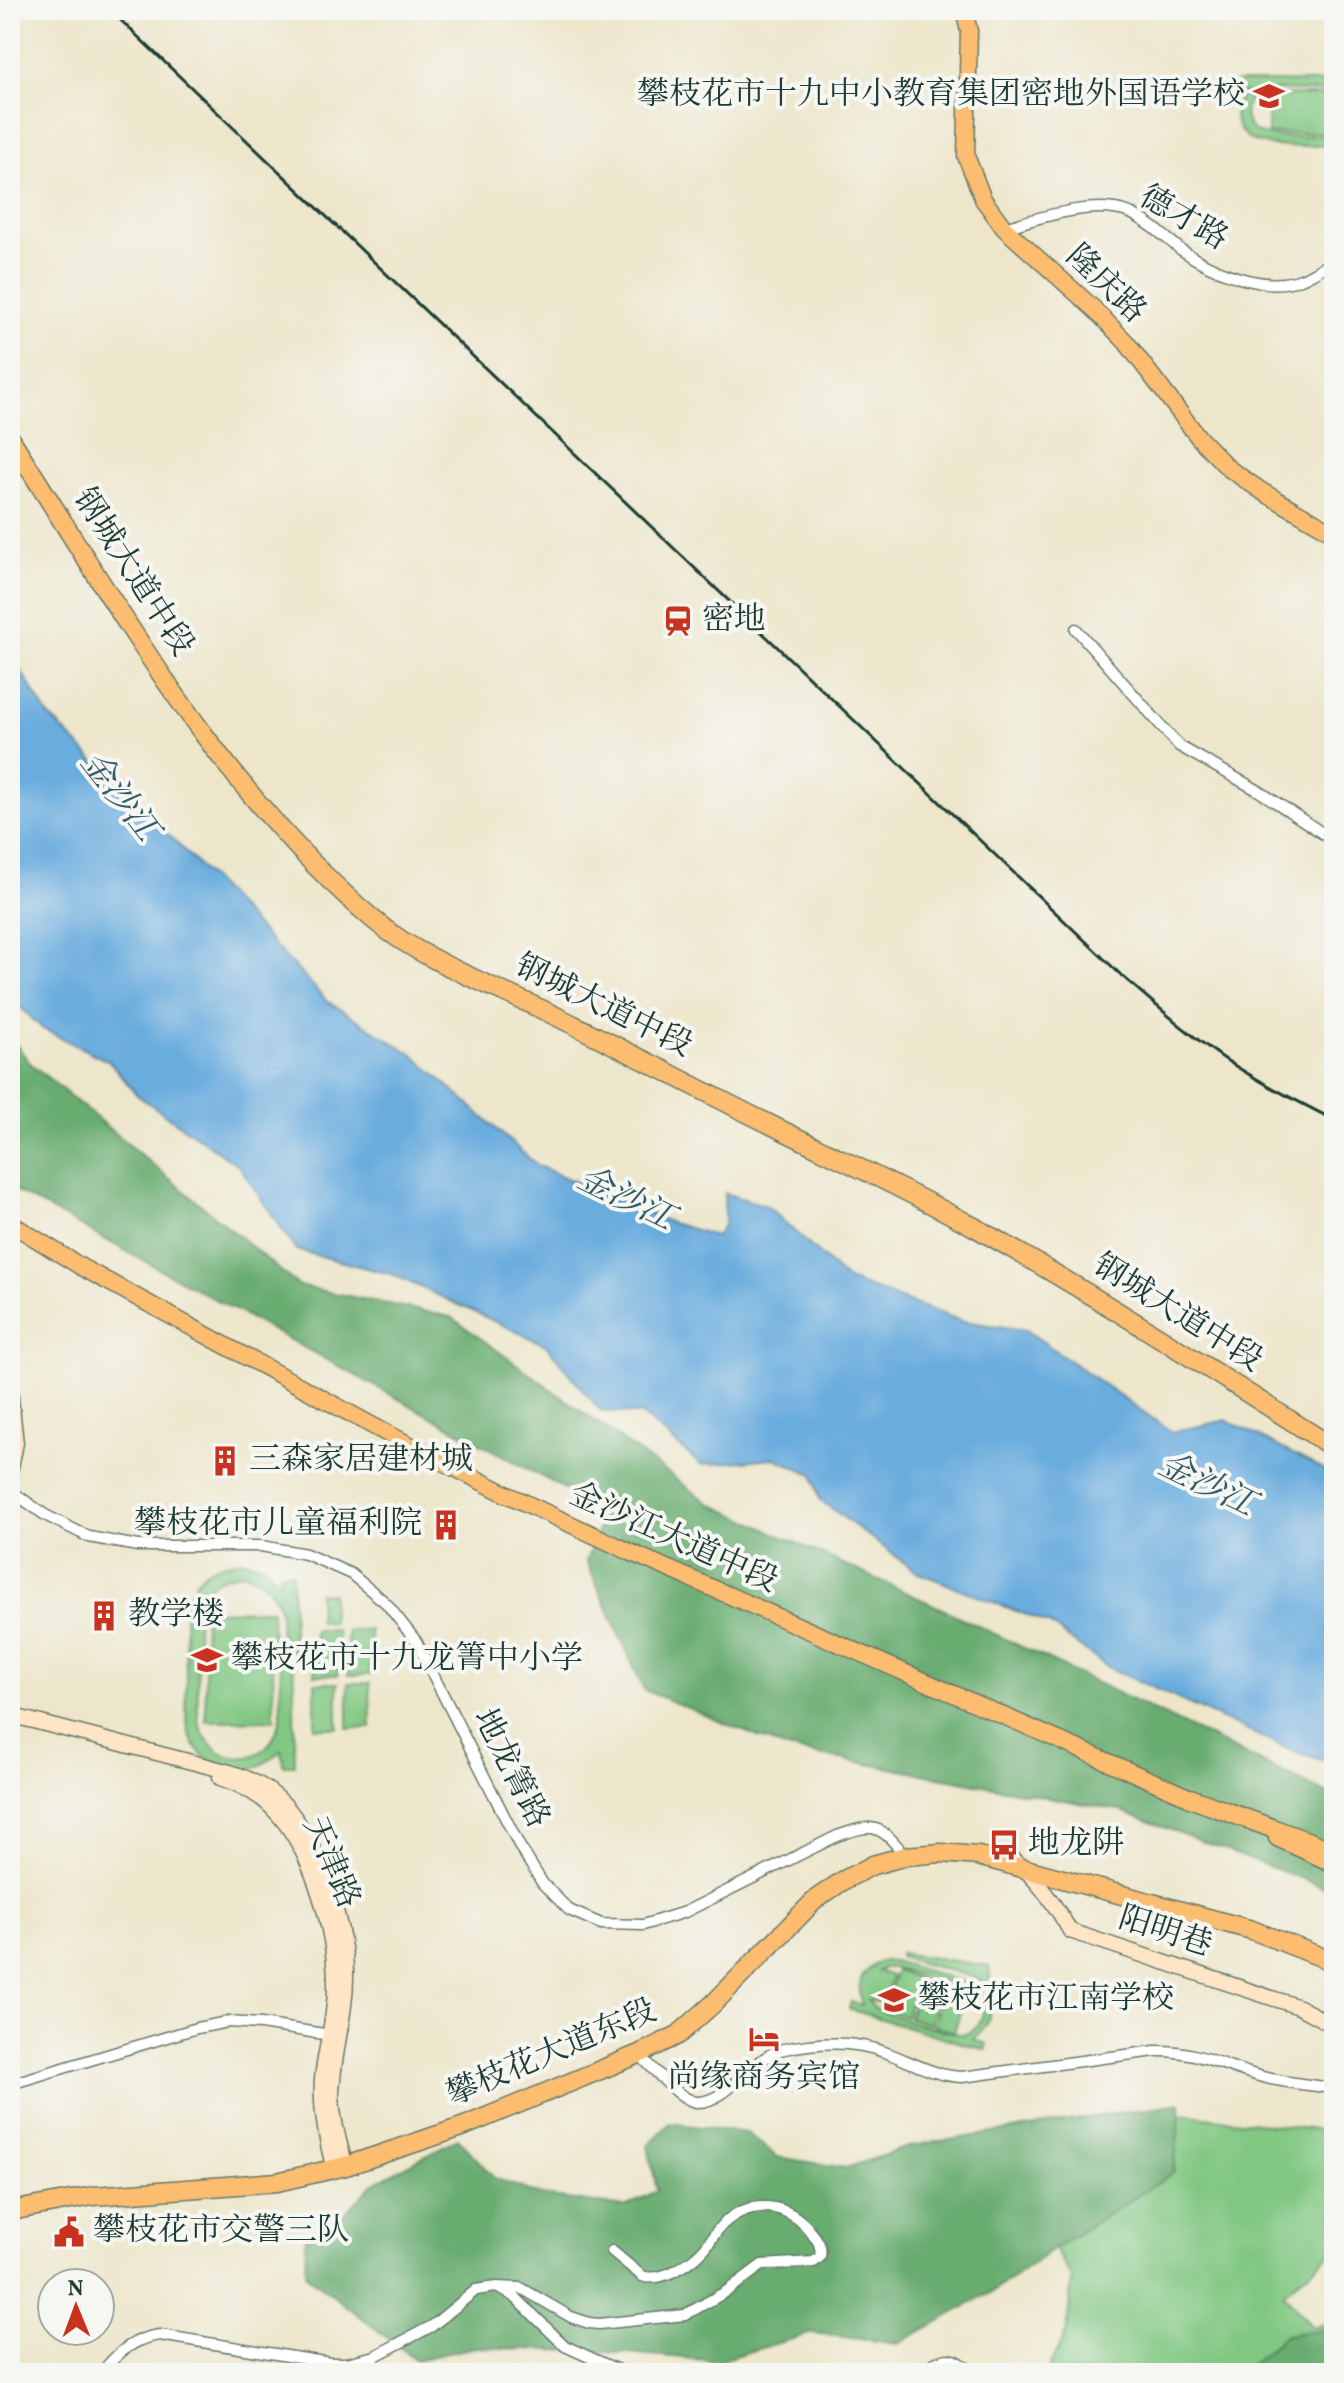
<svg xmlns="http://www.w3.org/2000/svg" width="1344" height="2383" font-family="Vollkorn,'Noto Serif SC',serif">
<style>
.green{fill:#81c782;stroke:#50825b;stroke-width:2;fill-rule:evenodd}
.forest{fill:#68ac70;stroke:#447452;stroke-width:2}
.water{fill:#69acde;stroke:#447489;stroke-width:2}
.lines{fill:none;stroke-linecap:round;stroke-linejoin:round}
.street-casing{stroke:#677869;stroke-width:13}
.secondary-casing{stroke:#677869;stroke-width:17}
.primary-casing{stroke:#677869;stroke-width:19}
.highway-casing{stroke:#677869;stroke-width:21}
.street{stroke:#fff;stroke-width:10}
.secondary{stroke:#fee5c5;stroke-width:14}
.primary{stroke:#fcbd6f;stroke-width:16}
.highway{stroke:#fcbd6f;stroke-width:18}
.rail{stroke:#1f3d34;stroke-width:3}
.labels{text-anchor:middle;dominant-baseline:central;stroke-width:8;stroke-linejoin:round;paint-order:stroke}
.poi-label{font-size:32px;fill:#1f3d34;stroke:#f6f6f2;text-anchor:start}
.street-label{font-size:32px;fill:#1f3d34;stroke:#f6f6f2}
.water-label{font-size:34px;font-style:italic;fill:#355e67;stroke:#f6f6f2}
</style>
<rect width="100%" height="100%" fill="#f6f6f2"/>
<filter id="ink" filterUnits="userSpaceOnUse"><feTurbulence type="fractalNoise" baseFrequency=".0125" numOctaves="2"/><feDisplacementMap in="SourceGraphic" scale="16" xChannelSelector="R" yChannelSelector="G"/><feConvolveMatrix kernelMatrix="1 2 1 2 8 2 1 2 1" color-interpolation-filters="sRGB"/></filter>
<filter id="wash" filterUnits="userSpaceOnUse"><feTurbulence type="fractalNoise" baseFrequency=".006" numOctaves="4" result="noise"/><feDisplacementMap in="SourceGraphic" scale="32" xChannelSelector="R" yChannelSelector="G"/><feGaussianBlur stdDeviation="1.8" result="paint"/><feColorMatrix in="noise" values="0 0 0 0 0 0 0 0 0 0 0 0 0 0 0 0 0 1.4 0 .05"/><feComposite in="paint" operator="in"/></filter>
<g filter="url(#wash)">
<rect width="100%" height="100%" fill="#ede6cb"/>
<path class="green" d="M1237,82H1334V92C1316,92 1273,88 1258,94C1241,101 1241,126 1258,133C1273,139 1316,135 1334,136V145C1306,145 1246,156 1236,122C1233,111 1237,100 1244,92H1237Z
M1268,95H1334V133H1268Z
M244,1560L262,1565L279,1581L280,1573L292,1572L295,1765H283L282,1750C266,1764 248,1775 226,1768C210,1763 196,1753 190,1736C185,1721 186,1703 186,1687C186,1662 185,1637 185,1612C191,1576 209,1563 244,1560ZM243,1573C264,1579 274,1590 280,1612L281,1717C272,1770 211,1772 198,1719L197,1614C201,1587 216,1575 243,1573Z
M318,1593H332V1622H319Z
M272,1610L274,1720L206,1721L204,1611Z
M314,1630H337L338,1675H315Z
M347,1630H370V1675H348Z
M315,1683H338V1728H315Z
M348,1683H370L371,1728H348Z
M899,1953L989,1966L991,1990L980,1980L973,1977L899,1957Z
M883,1961H893L974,1985C995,2001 994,2024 973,2039L987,2044L985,2050L849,2009L851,2002L862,2005C855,1984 862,1968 883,1961ZM884,1968H892C915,1975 949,1981 970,1991C989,2000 986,2029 965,2034C956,2036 885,2015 876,2009C871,2006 871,2004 868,2000L883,2004L892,1976L877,1971Z
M896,1971L918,1978L906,2017L884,2010Z
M920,1979L942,1985L930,2024L909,2018Z
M945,1986L966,1993L954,2032L933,2025Z
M1180,2114L1334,2132V2248L1330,2254L1283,2293L1312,2327L1334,2322V2373H1046L1067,2331L1072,2278L1054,2249L1174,2172Z"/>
<path class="forest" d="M10,1036L30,1063L299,1286L451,1317L709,1503L947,1611L1334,1797V1891L1118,1810L787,1749L644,1690L586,1561L605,1511L10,1188Z
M1181,2103L1174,2172L1054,2249L992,2292L898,2344L813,2333L717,2361L626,2353L476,2347L416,2360L305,2274L306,2236L329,2230L374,2183L458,2138L494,2178L544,2196L625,2207L657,2191L648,2145L670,2123L747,2133L777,2157L846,2168L911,2146Z
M1334,2328V2373H1247L1248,2366L1286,2335Z"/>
<path class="water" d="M10,653L49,716L179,845L327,1001L412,1054L538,1166L671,1223L716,1236L725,1223L724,1193L767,1206L847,1280L962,1321L1026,1330L1172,1432L1227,1420L1322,1469L1334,1482V1764L1290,1750L1107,1667L1049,1624L917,1572L820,1500L813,1474L774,1458L701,1465L642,1415L600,1410L546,1345L394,1275L296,1250L239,1166L137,1095L110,1062L43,1029L10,997Z"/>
</g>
<g filter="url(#ink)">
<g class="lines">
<g class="street-casing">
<path id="street" d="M1004,228C1039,218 1094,199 1130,213C1148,221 1165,237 1180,249C1211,271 1263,293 1301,279C1313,274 1323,267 1334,261
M1076,629L1179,746L1259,791L1334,841
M10,1490L45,1515L89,1537L138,1546H261L306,1554L351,1574L386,1603L416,1641L520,1847L543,1884L569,1910L601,1924L643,1925L685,1912L837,1836C867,1826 877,1821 898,1847
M637,2052C650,2065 680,2101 697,2102C728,2103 753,2056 784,2049C818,2042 854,2040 887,2053C912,2062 934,2076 962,2077L1155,2051C1197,2050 1220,2065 1259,2076C1283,2083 1309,2085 1334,2088
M17,2082L197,2028L228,2022L261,2024L330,2035
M496,2287L521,2288L571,2317L589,2323L599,2324L685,2315L727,2291L762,2265L814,2262L820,2257C823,2243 814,2236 805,2225C781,2201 746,2201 722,2225C714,2233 710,2243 703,2250C690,2264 661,2283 642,2276L612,2251
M102,2373C116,2353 135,2338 160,2335L330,2363H346L375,2356L432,2326L476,2290L496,2287L514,2296L565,2346L624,2373
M918,2373C939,2360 952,2350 971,2373"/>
</g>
<g class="secondary-casing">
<path id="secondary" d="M10,1389L16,1443L10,1472
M10,1715L230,1772C248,1778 264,1785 278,1798C315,1832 346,1923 346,1972C347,2013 333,2053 332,2094C332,2118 339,2143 346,2166
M220,1778C239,1784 258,1794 272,1808C312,1847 336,1934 335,1988C335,2019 325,2048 322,2079C320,2109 326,2140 334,2169
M1009,1855C1034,1876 1054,1902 1070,1931L1299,2007L1334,2026"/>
</g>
<g class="primary-casing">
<path id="primary" d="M964,10L969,31L966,156L983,199L1004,228L1093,308L1126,342L1199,438L1228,468L1263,492L1334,533
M10,1223L83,1268L386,1433L504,1493L630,1552L1202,1803
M1277,1838L1334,1864"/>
</g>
<g class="highway-casing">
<path id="highway" d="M10,438C118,607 219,790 375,921C419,958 488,984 541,1009C610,1042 678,1078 747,1113C823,1151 902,1187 976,1228C1098,1297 1216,1373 1334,1448
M1190,1798L1334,1851
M10,2211L93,2196L277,2182L346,2166L462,2127L639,2054L678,2035L714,2003L816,1899L844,1880L873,1865L906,1856L941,1853L978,1856L1252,1930L1334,1962"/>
</g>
<use href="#street" class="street"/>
<use href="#secondary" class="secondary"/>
<use href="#primary" class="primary"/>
<use href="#highway" class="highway"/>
<path class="rail" d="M110,10L1121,975C1155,1004 1189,1035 1226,1060C1261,1083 1297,1101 1334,1120"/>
</g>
</g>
<defs>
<g id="school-bare" transform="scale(2.4)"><path d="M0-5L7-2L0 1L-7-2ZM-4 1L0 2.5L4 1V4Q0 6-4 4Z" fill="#c8321e" stroke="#f6f6f2" stroke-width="2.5" paint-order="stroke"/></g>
<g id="station-bare" transform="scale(2.4)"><path d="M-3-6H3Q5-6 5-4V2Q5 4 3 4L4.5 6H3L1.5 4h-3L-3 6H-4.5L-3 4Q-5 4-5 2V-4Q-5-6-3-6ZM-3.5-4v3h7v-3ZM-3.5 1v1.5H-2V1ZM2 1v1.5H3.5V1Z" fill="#c8321e" stroke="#f6f6f2" stroke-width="2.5" paint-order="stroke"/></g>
<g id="building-bare" transform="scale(2.4)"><path d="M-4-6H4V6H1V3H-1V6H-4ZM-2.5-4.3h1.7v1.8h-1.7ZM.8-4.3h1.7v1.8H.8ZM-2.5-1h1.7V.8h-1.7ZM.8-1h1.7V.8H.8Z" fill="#c8321e" stroke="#f6f6f2" stroke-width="2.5" paint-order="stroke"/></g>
<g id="bus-bare" transform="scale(2.4)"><path d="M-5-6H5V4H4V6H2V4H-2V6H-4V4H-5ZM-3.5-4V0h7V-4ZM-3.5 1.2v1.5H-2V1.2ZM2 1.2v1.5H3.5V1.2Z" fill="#c8321e" stroke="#f6f6f2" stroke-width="2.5" paint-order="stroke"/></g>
<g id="hotel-bare" transform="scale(2.4)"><path d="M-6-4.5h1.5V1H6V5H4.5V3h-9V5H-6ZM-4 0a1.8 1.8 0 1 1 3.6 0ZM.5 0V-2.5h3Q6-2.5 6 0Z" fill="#c8321e" stroke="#f6f6f2" stroke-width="2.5" paint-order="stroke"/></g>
<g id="civic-bare" transform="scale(2.4)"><path d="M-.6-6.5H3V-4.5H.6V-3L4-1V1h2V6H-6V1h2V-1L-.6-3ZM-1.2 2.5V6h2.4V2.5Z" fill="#c8321e" stroke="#f6f6f2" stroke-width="2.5" paint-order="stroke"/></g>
</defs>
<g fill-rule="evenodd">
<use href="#school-bare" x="1269" y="96"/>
<use href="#station-bare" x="678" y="621"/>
<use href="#building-bare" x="225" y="1461"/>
<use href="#building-bare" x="446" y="1525"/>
<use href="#building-bare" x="104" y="1616"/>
<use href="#school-bare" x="207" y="1660"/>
<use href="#bus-bare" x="1004" y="1845"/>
<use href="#school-bare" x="894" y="2000"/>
<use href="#hotel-bare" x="764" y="2039"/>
<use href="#civic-bare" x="69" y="2232"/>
</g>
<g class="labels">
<g class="poi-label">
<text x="1245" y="96" text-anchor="end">攀枝花市十九中小教育集团密地外国语学校</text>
<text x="702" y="621">密地</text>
<text x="249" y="1461">三森家居建材城</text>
<text x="422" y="1525" text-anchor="end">攀枝花市儿童福利院</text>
<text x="128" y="1616">教学楼</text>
<text x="231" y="1660">攀枝花市十九龙箐中小学</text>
<text x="1028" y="1845">地龙阱</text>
<text x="918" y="2000">攀枝花市江南学校</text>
<text x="764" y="2079" text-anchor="middle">尚缘商务宾馆</text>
<text x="93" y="2232">攀枝花市交警三队</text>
</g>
<g class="street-label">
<text transform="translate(1183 219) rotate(30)">德才路</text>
<text transform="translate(1105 285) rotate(44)">隆庆路</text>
<text transform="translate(132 573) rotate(57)">钢城大道中段</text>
<text transform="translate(603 1007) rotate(26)">钢城大道中段</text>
<text transform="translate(1177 1314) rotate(32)">钢城大道中段</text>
<text transform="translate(673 1539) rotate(24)">金沙江大道中段</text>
<text transform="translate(510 1769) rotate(63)">地龙箐路</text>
<text transform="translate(330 1863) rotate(67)">天津路</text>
<text transform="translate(1165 1933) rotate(18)">阳明巷</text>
<text transform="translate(552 2054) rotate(-23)">攀枝花大道东段</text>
</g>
<g class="water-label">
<text transform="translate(118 797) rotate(52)">金沙江</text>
<text transform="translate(625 1200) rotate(26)">金沙江</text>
<text transform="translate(1206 1486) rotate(26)">金沙江</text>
</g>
</g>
<rect width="1344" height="2383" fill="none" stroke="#f6f6f2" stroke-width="40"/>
<g transform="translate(76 2307) rotate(359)"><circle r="38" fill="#f6f6f2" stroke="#a0aca6" stroke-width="2"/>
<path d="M0-6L14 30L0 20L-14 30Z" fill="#c8321e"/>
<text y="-12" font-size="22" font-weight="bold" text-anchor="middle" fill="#1f3d34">N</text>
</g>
</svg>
